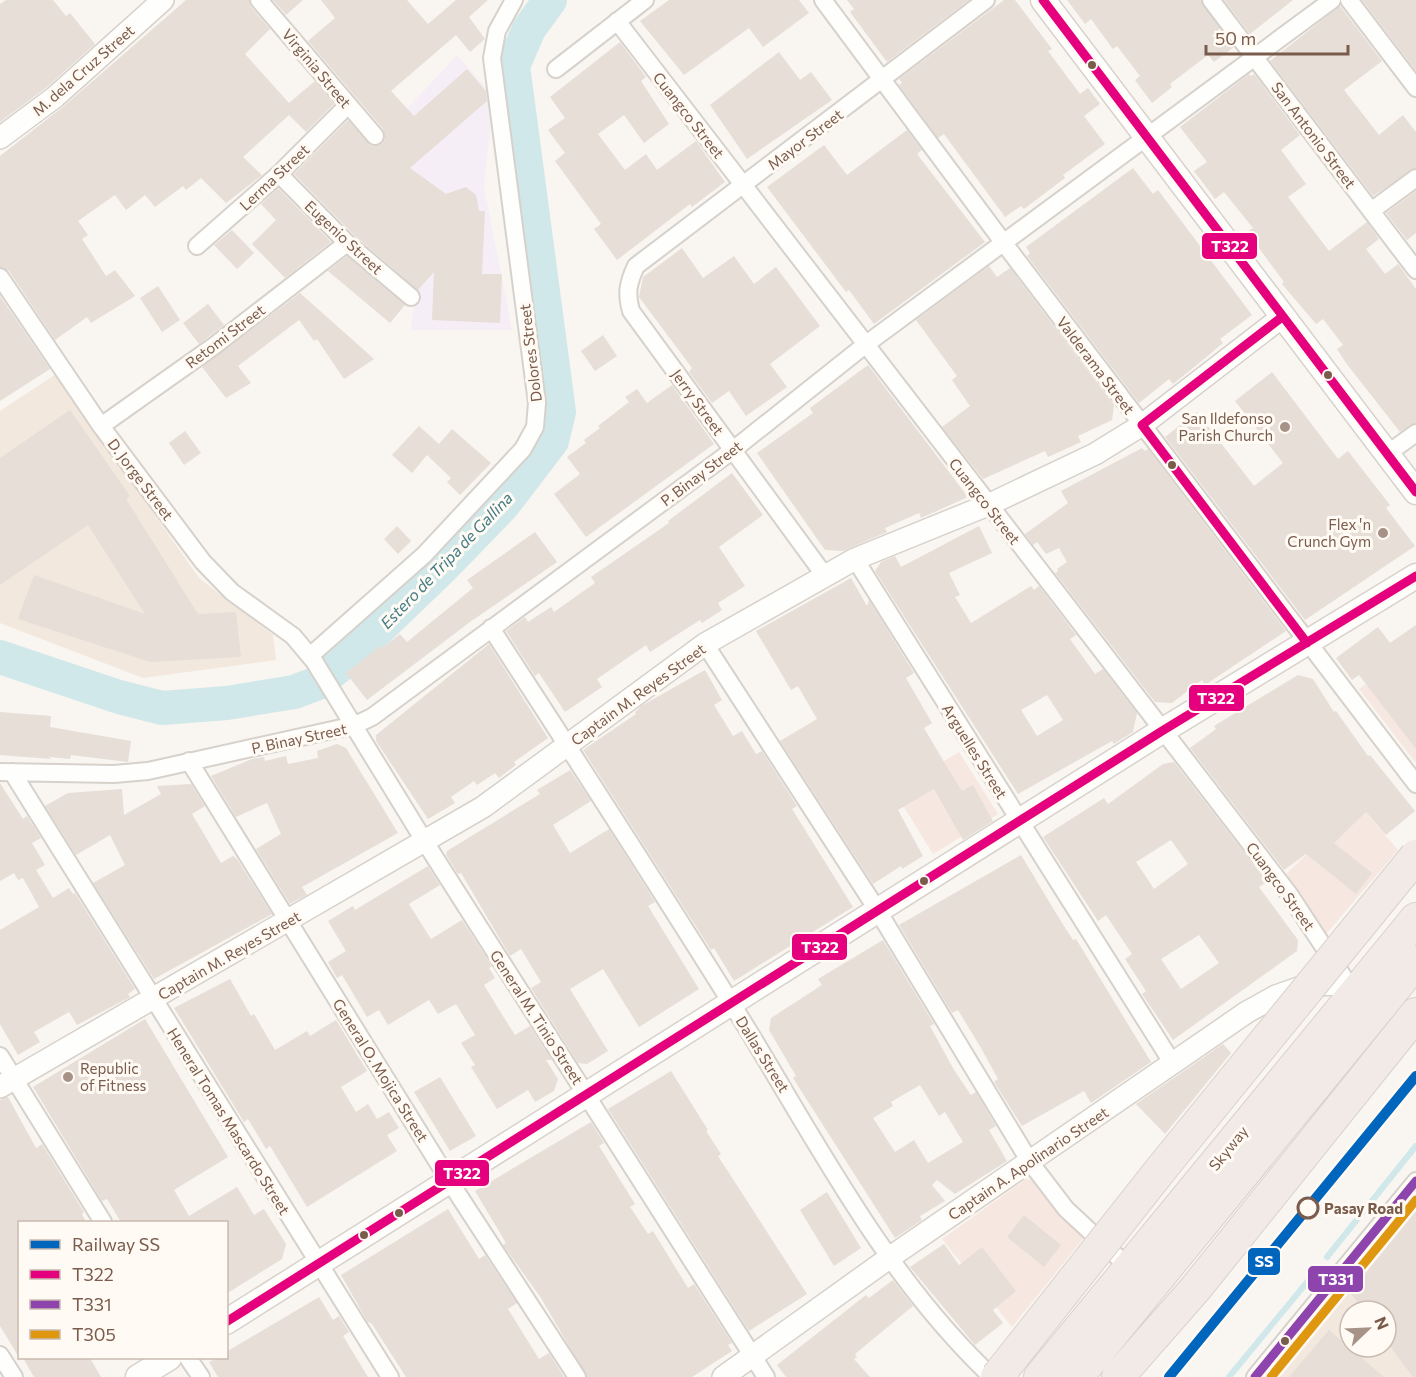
<svg xmlns="http://www.w3.org/2000/svg" width="1416" height="1377" font-family="Commissioner,sans-serif">
<style>
.residential{fill:#f2e8de;fill-rule:evenodd}
.commercial{fill:#f6e8e1}
.education{fill:#f6eef6}
.lines{fill:none;stroke-linecap:round;stroke-linejoin:round}
.stream{stroke:#d0e8ea;stroke-width:6}
.river{stroke:#d0e8ea;stroke-width:34}
.building{fill:#e6ded7;fill-rule:evenodd}
.minor-casing{stroke:#d7d1cb;stroke-width:20}
.tertiary-casing{stroke:#d7d1cb;stroke-width:24}
.secondary-casing{stroke:#d9d2cb;stroke-width:27}
.motorway-casing{stroke:#dad1cc;stroke-width:34}
.minor{stroke:#fefefd;stroke-width:16}
.tertiary{stroke:#fefefd;stroke-width:21}
.secondary{stroke:#fefefd;stroke-width:24}
.motorway{stroke:#f2eae7;stroke-width:32}
.motorway-bridge-casing{stroke:#dad1cc;stroke-width:34;stroke-linecap:butt}
.motorway-bridge{stroke:#f2eae7;stroke-width:32}
.bus-1-casing{stroke:#fffaf3;stroke-width:14}
.bus-2-casing{stroke:#fffaf3;stroke-width:14}
.bus-3-casing{stroke:#fffaf3;stroke-width:14}
.bus-1{stroke:#e5007d;stroke-width:9}
.bus-2{stroke:#8e44ad;stroke-width:9}
.bus-3{stroke:#de970f;stroke-width:9}
.rail-1-casing{stroke:#fffaf3;stroke-width:15}
.rail-1{stroke:#0065bd;stroke-width:10}
.bus-dot{fill:#7a5c4d;stroke:#fffaf3;stroke-width:2}
.poi-dot{fill:#a69286;stroke:#fffaf3;stroke-width:2}
.stop-dot{fill:#fffaf3;stroke:#7a5c4d;stroke-width:3}
.labels{text-anchor:middle;dominant-baseline:central;stroke-width:6;stroke-linejoin:round;paint-order:stroke}
.street-label{font-size:15px;fill:#7a5c4d;stroke:#fffaf3}
.poi-label{font-size:15px;fill:#7a5c4d;stroke:#fffaf3;text-anchor:end}
.stop-label{font-size:15px;font-weight:bold;fill:#7a5c4d;stroke:#fffaf3;text-anchor:start}
.water-label{font-size:16px;font-style:italic;fill:#437c86;stroke:#fffaf3}
.line-badge{stroke:#fffaf3;stroke-width:2}
.badge-label{font-size:16px;text-anchor:middle;font-weight:bold;fill:#fff}
</style>
<rect width="100%" height="100%" fill="#f9f5f0"/>
<path class="residential" d="M56,374L199,578L273,635L276,660L143,678L0,623V411Z
M1416,1201V1377H1273L1342,1292ZM1350,1311H1386V1347H1350Z"/>
<path class="commercial" d="M1406,653L1416,665V763L1359,689Z
M959,752L998,814L933,854L894,791Z
M1359,804L1398,850L1326,934L1284,876Z
M1026,1179L1036,1181L1083,1239L1012,1327L942,1239Z"/>
<path class="education" d="M457,55L494,97L484,186L512,330H411L422,229L351,169Z"/>
<g class="lines">
<path class="stream" d="M1327,1257L1416,1146
M1229,1377L1317,1270"/>
<path class="river" d="M0,657L119,697L162,708L227,703L294,692L318,683L344,662L444,566L503,505L552,441L559,412L513,66L529,29L550,0"/>
</g>
<path class="building" d="M6,0H53L66,16L70,13L95,44L47,87L0,122V4Z
M186,0H249L251,7L270,29L245,54L289,103L315,81L334,104L306,132L289,115L243,157L262,175L226,203L201,178L186,190L183,186L155,207L145,195L126,210L115,195L78,221L88,235L82,239L106,276L115,270L135,296L91,323L87,317L55,340L9,271L0,267V156L64,106Z
M273,0H303L286,15Z
M321,0H407L428,24L456,0H488L469,17L485,39L470,52L456,35L391,91L414,116L467,69L486,91L487,101L410,168L446,194L466,187L476,195L479,211H485L482,274H502L500,323L432,320L434,272L418,290L354,235L294,174L348,120L371,146L381,144L385,139L383,129L308,41L335,18Z
M669,0H799L809,13L763,47L749,28L684,75L640,21Z
M847,0H969L887,62L850,12L854,9Z
M1004,0H1015L1052,49L1048,51L1080,94L1088,88L1100,104L1084,116L1105,144L1063,175L1065,178L1024,209L1021,206L1005,217L944,134L938,138L899,85L902,83L899,79Z
M1067,0H1201L1234,47L1214,62L1208,55L1170,84L1172,87L1152,103L1135,80L1140,76L1117,46L1113,49L1091,19L1085,24Z
M1224,0H1293L1250,34Z
M1362,0H1416V71Z
M1340,6L1382,61L1344,90L1379,135L1403,115L1416,132V168L1373,196L1270,61Z
M620,42L646,77L641,81L669,124L644,143L624,115L598,134L625,170L646,154L657,170L696,141L725,182L692,207L690,204L617,260L594,229L601,224L555,161L565,153L548,130L565,118L550,97Z
M779,52L800,80L811,72L832,100L747,159L710,105Z
M1249,74L1251,76L1254,74L1300,135L1281,150L1306,184L1288,197L1329,251L1367,222L1379,239L1366,249L1385,274L1398,264L1416,289V423L1400,432L1346,363L1337,349L1343,345L1323,319L1316,324L1282,284L1284,282L1247,232L1253,228L1224,192L1215,199L1194,171L1207,162L1180,127Z
M907,130L922,150L917,154L985,242L874,324L849,290L846,292L767,187L824,145L847,175Z
M1133,168L1153,194L1158,190L1252,315L1220,339L1223,343L1198,364L1173,384L1169,379L1139,403L1027,256L1030,253L1026,247Z
M278,188L331,242L285,278L252,244L276,220L261,204Z
M1416,191V233L1407,240L1386,213Z
M232,230L254,253L237,269L214,245Z
M682,248L703,278L734,256L754,284L776,267L820,326L770,364L787,387L746,416L729,391L712,403L689,372L692,368L639,297L643,277Z
M347,256L405,305L390,323L328,271Z
M989,266L997,277L1010,268L1114,405L1112,420L1078,436L1081,442L1048,457L1045,451L983,479L942,427L970,406L952,380L957,376L916,320Z
M158,286L180,320L162,332L140,298Z
M300,293L374,359L344,379L317,339L314,341L299,320L238,366L251,383L226,398L202,367Z
M0,296L50,369L0,401Z
M208,304L224,325L199,344L183,323Z
M603,335L617,356L595,371L581,351Z
M868,365L968,497L921,518L919,513L885,528L887,532L843,551L825,550L757,453L813,413L810,408Z
M1272,372L1338,459L1348,451L1390,505L1386,508L1415,546L1305,620L1165,437L1197,412L1254,486L1283,463L1235,401Z
M672,385L714,444L586,537L554,494L580,474L567,457L586,443L584,440L600,428L598,426L629,402L625,397L637,389L647,403Z
M70,410L130,496L126,499L198,614L236,612L241,657L150,662L18,619L34,575L145,614L88,525L0,585V458Z
M419,426L439,444L452,429L491,463L460,495L447,482L451,478L427,455L412,473L392,455Z
M185,431L201,453L184,465L169,443Z
M1142,448L1145,451L1148,449L1286,631L1205,685L1202,680L1172,703L1155,702L1055,573L1058,571L1057,569L1067,562L1059,548L1046,554L1037,542L1033,545L1025,534L1068,503L1061,491Z
M732,473L763,515L719,547L745,586L718,603L722,610L702,623L700,620L650,652L646,645L597,679L602,687L565,712L539,673L535,676L506,631L525,617L528,622L551,607L554,612L595,583L591,577L669,523L668,521Z
M397,526L411,541L398,554L384,539Z
M979,526L992,553L949,573L960,595L955,597L971,623L1031,586L1034,590L1039,586L1076,635L1070,639L1095,674L1103,669L1137,713L1133,732L1120,740L1114,744L1112,741L1018,794L875,571L881,562L895,556L901,567ZM1047,695L1063,720L1037,736L1021,710Z
M535,532L557,562L470,622L367,700L346,673L381,645L382,648L400,634L407,642L473,588L467,580Z
M851,578L867,606L869,600L914,673L906,678L932,723L924,728L944,762L962,791L973,785L993,821L963,840L934,789L898,810L923,856L902,869L901,866L873,884L780,741L817,719L798,686L791,690L756,631Z
M1416,625V749L1359,675L1352,680L1336,658L1378,627L1390,643Z
M489,644L548,738L514,762L516,765L499,778L495,773L477,785L474,781L451,797L455,803L428,819L376,741V735Z
M705,670L722,700L714,705L733,736L742,731L756,754L762,751L797,806L792,809L853,907L734,981L714,948L711,950L583,750L636,714L635,712L641,706Z
M1298,675L1313,679L1334,712L1336,711L1368,756L1370,755L1415,811L1386,835L1366,812L1334,843L1372,873L1356,894L1306,854L1284,870L1190,748L1216,729L1214,726Z
M0,712L51,716L50,727L131,741L128,762L71,755L70,759L49,757L51,759L0,755Z
M337,744L346,748L398,833L302,887L307,895L290,904L256,849L281,834L267,803L236,817L211,776L252,759L264,757L265,761L286,756L288,764L318,758L317,751Z
M1174,762L1267,882L1259,887L1298,940L1297,951L1173,1040L1142,994L1146,991L1125,959L1132,954L1106,915L1098,921L1043,837L1104,798L1108,804L1163,764ZM1171,840L1188,864L1154,889L1136,862ZM1199,935L1219,963L1181,989L1161,959Z
M570,770L591,801L553,825L570,853L609,829L655,902L648,906L699,989L639,1027L603,969L570,989L608,1051L587,1064L578,1063L531,988L541,982L521,949L510,956L461,873L458,874L446,855L447,851L540,794L537,790Z
M0,783L23,819L27,816L41,838L32,843L45,865L36,870L53,898L69,888L73,894L75,893L135,989L128,994L130,997L77,1025L69,1012L34,1032L40,1042L18,1055L0,1024V930L39,907L23,878L18,880L14,873L0,881Z
M191,784L205,806L192,814L221,863L233,856L237,859L272,914L154,979L93,883L125,865L110,835L76,855L45,806L68,793L122,789L124,815L161,794L157,786Z
M1021,855L1062,923L1073,940L1076,939L1151,1062L1091,1103L1084,1091L1022,1126L994,1082L998,1079L981,1048L958,1010L952,1013L899,925Z
M428,866L440,885L409,904L431,939L462,920L492,966L489,968L495,978L484,985L501,1013L515,1035L530,1026L552,1060H546L558,1079L554,1091L535,1102L528,1090L497,1109L471,1067L475,1065L461,1043L475,1035L456,1004L438,1014L429,1000L388,1025L379,1010L367,1017L342,975L337,978L328,962L346,951L328,921L353,906L355,910Z
M883,940L934,1024L930,1026L954,1070L971,1095L976,1092L996,1126L989,1130L1007,1161L955,1194L937,1180L932,1185L945,1201L920,1216L922,1220L895,1238L793,1078L796,1076L769,1030L771,1018L822,985L818,979ZM920,1085L939,1116L945,1112L963,1142L928,1163L914,1140L895,1152L873,1118L893,1106L891,1102Z
M230,979L251,1016L254,1014L275,1050L307,1031L310,1036L336,1020L367,1071L341,1087L356,1112L368,1104L377,1119L389,1112L399,1128L387,1135L397,1151L307,1207L270,1146L266,1149L248,1119L244,1122L174,1008Z
M145,1019L228,1157L174,1190L189,1216L237,1187L254,1215L264,1209L286,1244L282,1259L226,1294V1222H121L107,1199L102,1201L33,1087Z
M1223,1044L1231,1053L1165,1134L1136,1104Z
M671,1071L708,1130L706,1131L721,1154L718,1156L807,1294L749,1331L608,1109Z
M440,1077L476,1136L450,1151L414,1092Z
M8,1097L36,1148L42,1144L84,1212L82,1214L86,1222H20V1359L0,1326V1100Z
M591,1122L604,1143L599,1146L635,1204L630,1207L648,1234L653,1231L688,1288L694,1284L732,1343L728,1345L732,1351L692,1377H587L541,1298L503,1245L506,1243L475,1191Z
M827,1192L861,1248L834,1266L800,1210Z
M448,1209L479,1259L485,1255L517,1303L508,1309L539,1359L549,1353L564,1377H406L372,1324L367,1321L341,1275Z
M1416,1209V1377H1413L1386,1341V1311H1364L1348,1290Z
M1024,1215L1061,1245L1044,1267L1007,1237Z
M944,1244L959,1265L982,1247L1016,1291L993,1310L1003,1323L975,1345L910,1267Z
M893,1280L913,1306L855,1354L857,1357L854,1359L870,1377H786L777,1365L866,1295L869,1298Z
M319,1297L333,1320L339,1316L349,1332L343,1336L368,1377H218L209,1362L217,1358H226V1352Z
M1329,1330L1384,1377H1289Z
M23,1358H90L101,1377H34Z"/>
<g class="lines">
<g class="minor-casing">
<path id="minor" d="M259,0L375,136
M823,0L1003,242L1416,784
M1211,0L1416,270
M1349,0L1416,88
M617,21L1289,894L1348,984
M556,69L645,0
M279,174L347,243L411,297
M1371,211L1416,178
M197,246L279,174L348,105
M0,277L101,426L203,562L232,592L293,636L314,661L425,842L766,1377
M101,426L214,346L347,243
M1387,454L1416,433
M855,559L1173,1064
M825,576L631,311C626,293 628,283 636,266L986,0
M491,628C578,762 664,894 748,1030C821,1150 888,1279 992,1377
M705,644L878,911L1030,1162L1066,1209L1123,1262
M310,656L424,555L523,449L535,427L537,403L492,58L497,31L514,0
M189,761L450,1182L577,1377
M0,772L114,774L148,771L355,725L372,717L733,450L865,345L1332,0
M12,772L390,1377
M0,1056L103,1222
M0,1355L14,1377
M188,1358L201,1377
M1255,1377L1416,1181"/>
</g>
<g class="tertiary-casing">
<path id="tertiary" d="M0,138L55,97L163,0
M0,1087L483,807L705,644L855,559L988,505L1095,454L1142,425L1282,317
M723,1377L889,1258L1247,1012L1276,996L1307,985L1348,984"/>
</g>
<g class="secondary-casing">
<path id="secondary" d="M1043,0L1416,492
M226,1322L1162,731L1416,576
M138,1377L169,1358"/>
</g>
<g class="motorway-casing">
<path id="motorway" d="M1040,1377L1416,919
M1077,1377L1416,962
M1118,1377L1196,1288L1416,1014"/>
</g>
<use href="#minor" class="minor"/>
<use href="#tertiary" class="tertiary"/>
<use href="#secondary" class="secondary"/>
<use href="#motorway" class="motorway"/>
<g class="motorway-bridge-casing">
<path id="motorway-bridge" d="M997,1377L1162,1168L1416,856"/>
</g>
<use href="#motorway-bridge" class="motorway-bridge"/>
<g class="bus-1-casing">
<path id="bus-1" d="M1043,0L1416,492
M1282,317L1142,425L1307,643
M226,1322L1162,731L1416,576"/>
</g>
<g class="bus-2-casing">
<path id="bus-2" d="M1255,1377L1416,1181"/>
</g>
<g class="bus-3-casing">
<path id="bus-3" d="M1271,1377L1416,1200"/>
</g>
<use href="#bus-1" class="bus-1"/>
<use href="#bus-2" class="bus-2"/>
<use href="#bus-3" class="bus-3"/>
<g class="rail-1-casing">
<path id="rail-1" d="M1169,1377L1416,1076"/>
</g>
<use href="#rail-1" class="rail-1"/>
</g>
<g class="bus-dot">
<circle cx="1092" cy="65" r="5"/>
<circle cx="1328" cy="375" r="5"/>
<circle cx="1172" cy="465" r="5"/>
<circle cx="924" cy="881" r="5"/>
<circle cx="399" cy="1213" r="5"/>
<circle cx="364" cy="1235" r="5"/>
<circle cx="1285" cy="1341" r="5"/>
</g>
<g class="poi-dot">
<circle cx="1285" cy="427" r="6"/>
<circle cx="1383" cy="533" r="6"/>
<circle cx="68" cy="1077" r="6"/>
</g>
<circle class="stop-dot" cx="1308" cy="1208" r="10"/>
<g class="labels">
<g class="street-label">
<text transform="translate(317 68) rotate(50)">Virginia Street</text>
<text transform="translate(83 70) rotate(-41)">M. dela Cruz Street</text>
<text transform="translate(689 115) rotate(52)">Cuangco Street</text>
<text transform="translate(1314 135) rotate(53)">San Antonio Street</text>
<text transform="translate(805 139) rotate(-37)">Mayor Street</text>
<text transform="translate(274 177) rotate(-43)">Lerma Street</text>
<text transform="translate(344 237) rotate(43)">Eugenio Street</text>
<text transform="translate(225 336) rotate(-37)">Retomi Street</text>
<text transform="translate(530 353) rotate(-97)">Dolores Street</text>
<text transform="translate(1096 365) rotate(53)">Valderama Street</text>
<text transform="translate(698 402) rotate(54)">Jerry Street</text>
<text transform="translate(701 473) rotate(-37)">P. Binay Street</text>
<text transform="translate(141 479) rotate(53)">D. Jorge Street</text>
<text transform="translate(985 501) rotate(52)">Cuangco Street</text>
<text transform="translate(638 694) rotate(-36)">Captain M. Reyes Street</text>
<text transform="translate(299 738) rotate(-12)">P. Binay Street</text>
<text transform="translate(975 751) rotate(58)">Arguelles Street</text>
<text transform="translate(1281 886) rotate(54)">Cuangco Street</text>
<text transform="translate(229 955) rotate(-30)">Captain M. Reyes Street</text>
<text transform="translate(537 1017) rotate(57)">General M. Tinio Street</text>
<text transform="translate(763 1054) rotate(58)">Dallas Street</text>
<text transform="translate(381 1070) rotate(58)">General O. Mojica Street</text>
<text transform="translate(229 1121) rotate(58)">Heneral Tomas Mascardo Street</text>
<text transform="translate(1228 1148) rotate(-51)">Skyway</text>
<text transform="translate(1028 1163) rotate(-34)">Captain A. Apolinario Street</text>
</g>
<g class="poi-label">
<text x="1273" y="418">San Ildefonso<tspan x="1273" dy="17">Parish Church</tspan></text>
<text x="1371" y="524">Flex 'n<tspan x="1371" dy="17">Crunch Gym</tspan></text>
<text x="80" y="1068" text-anchor="start">Republic<tspan x="80" dy="17">of Fitness</tspan></text>
</g>
<g class="stop-label">
<text x="1324" y="1208">Pasay Road</text>
</g>
<g class="water-label">
<text transform="translate(446 560) rotate(-46)">Estero de Tripa de Gallina</text>
</g>
</g>
<g class="line-badge">
<rect x="1201" y="232" width="57" height="28" rx="6" fill="#e5007d"/>
<rect x="1188" y="684" width="57" height="28" rx="6" fill="#e5007d"/>
<rect x="791" y="933" width="57" height="28" rx="6" fill="#e5007d"/>
<rect x="434" y="1159" width="56" height="28" rx="6" fill="#e5007d"/>
<rect x="1247" y="1247" width="34" height="29" rx="6" fill="#0065bd"/>
<rect x="1307" y="1265" width="57" height="28" rx="6" fill="#8e44ad"/>
</g>
<g class="badge-label">
<text x="1230" y="252">T322</text>
<text x="1216" y="704">T322</text>
<text x="820" y="953">T322</text>
<text x="462" y="1179">T322</text>
<text x="1264" y="1267">SS</text>
<text x="1336" y="1285">T331</text>
</g>
<rect x="18" y="1221" width="210" height="138" fill="#fffaf3" stroke="#cabbb1" stroke-width="1.5"/>
<rect x="30" y="1240" width="30" height="9" fill="#0065bd" stroke="#cabbb1" stroke-width="1.5"/>
<text x="72" y="1251" font-size="18" fill="#7a5c4d">Railway SS</text>
<rect x="30" y="1270" width="30" height="9" fill="#e5007d" stroke="#cabbb1" stroke-width="1.5"/>
<text x="72" y="1281" font-size="18" fill="#7a5c4d">T322</text>
<rect x="30" y="1300" width="30" height="9" fill="#8e44ad" stroke="#cabbb1" stroke-width="1.5"/>
<text x="72" y="1311" font-size="18" fill="#7a5c4d">T331</text>
<rect x="30" y="1330" width="30" height="9" fill="#de970f" stroke="#cabbb1" stroke-width="1.5"/>
<text x="72" y="1341" font-size="18" fill="#7a5c4d">T305</text>
<g transform="translate(1368 1329) rotate(67)"><circle r="28" fill="#fffaf3" stroke="#cabbb1" stroke-width="1.5"/>
<path d="M0-4.5L10 22L0 15L-10 22Z" fill="#a69286"/>
<text y="-9" font-size="16" font-weight="bold" text-anchor="middle" fill="#7a5c4d">N</text>
</g>
<path d="M1206 45v9h142v-9" fill="none" stroke="#7a5c4d" stroke-width="3"/>
<text x="1215" y="45" font-size="18" fill="#7a5c4d" stroke="#fffaf3" stroke-width="4.5" paint-order="stroke">50 m</text>
</svg>
